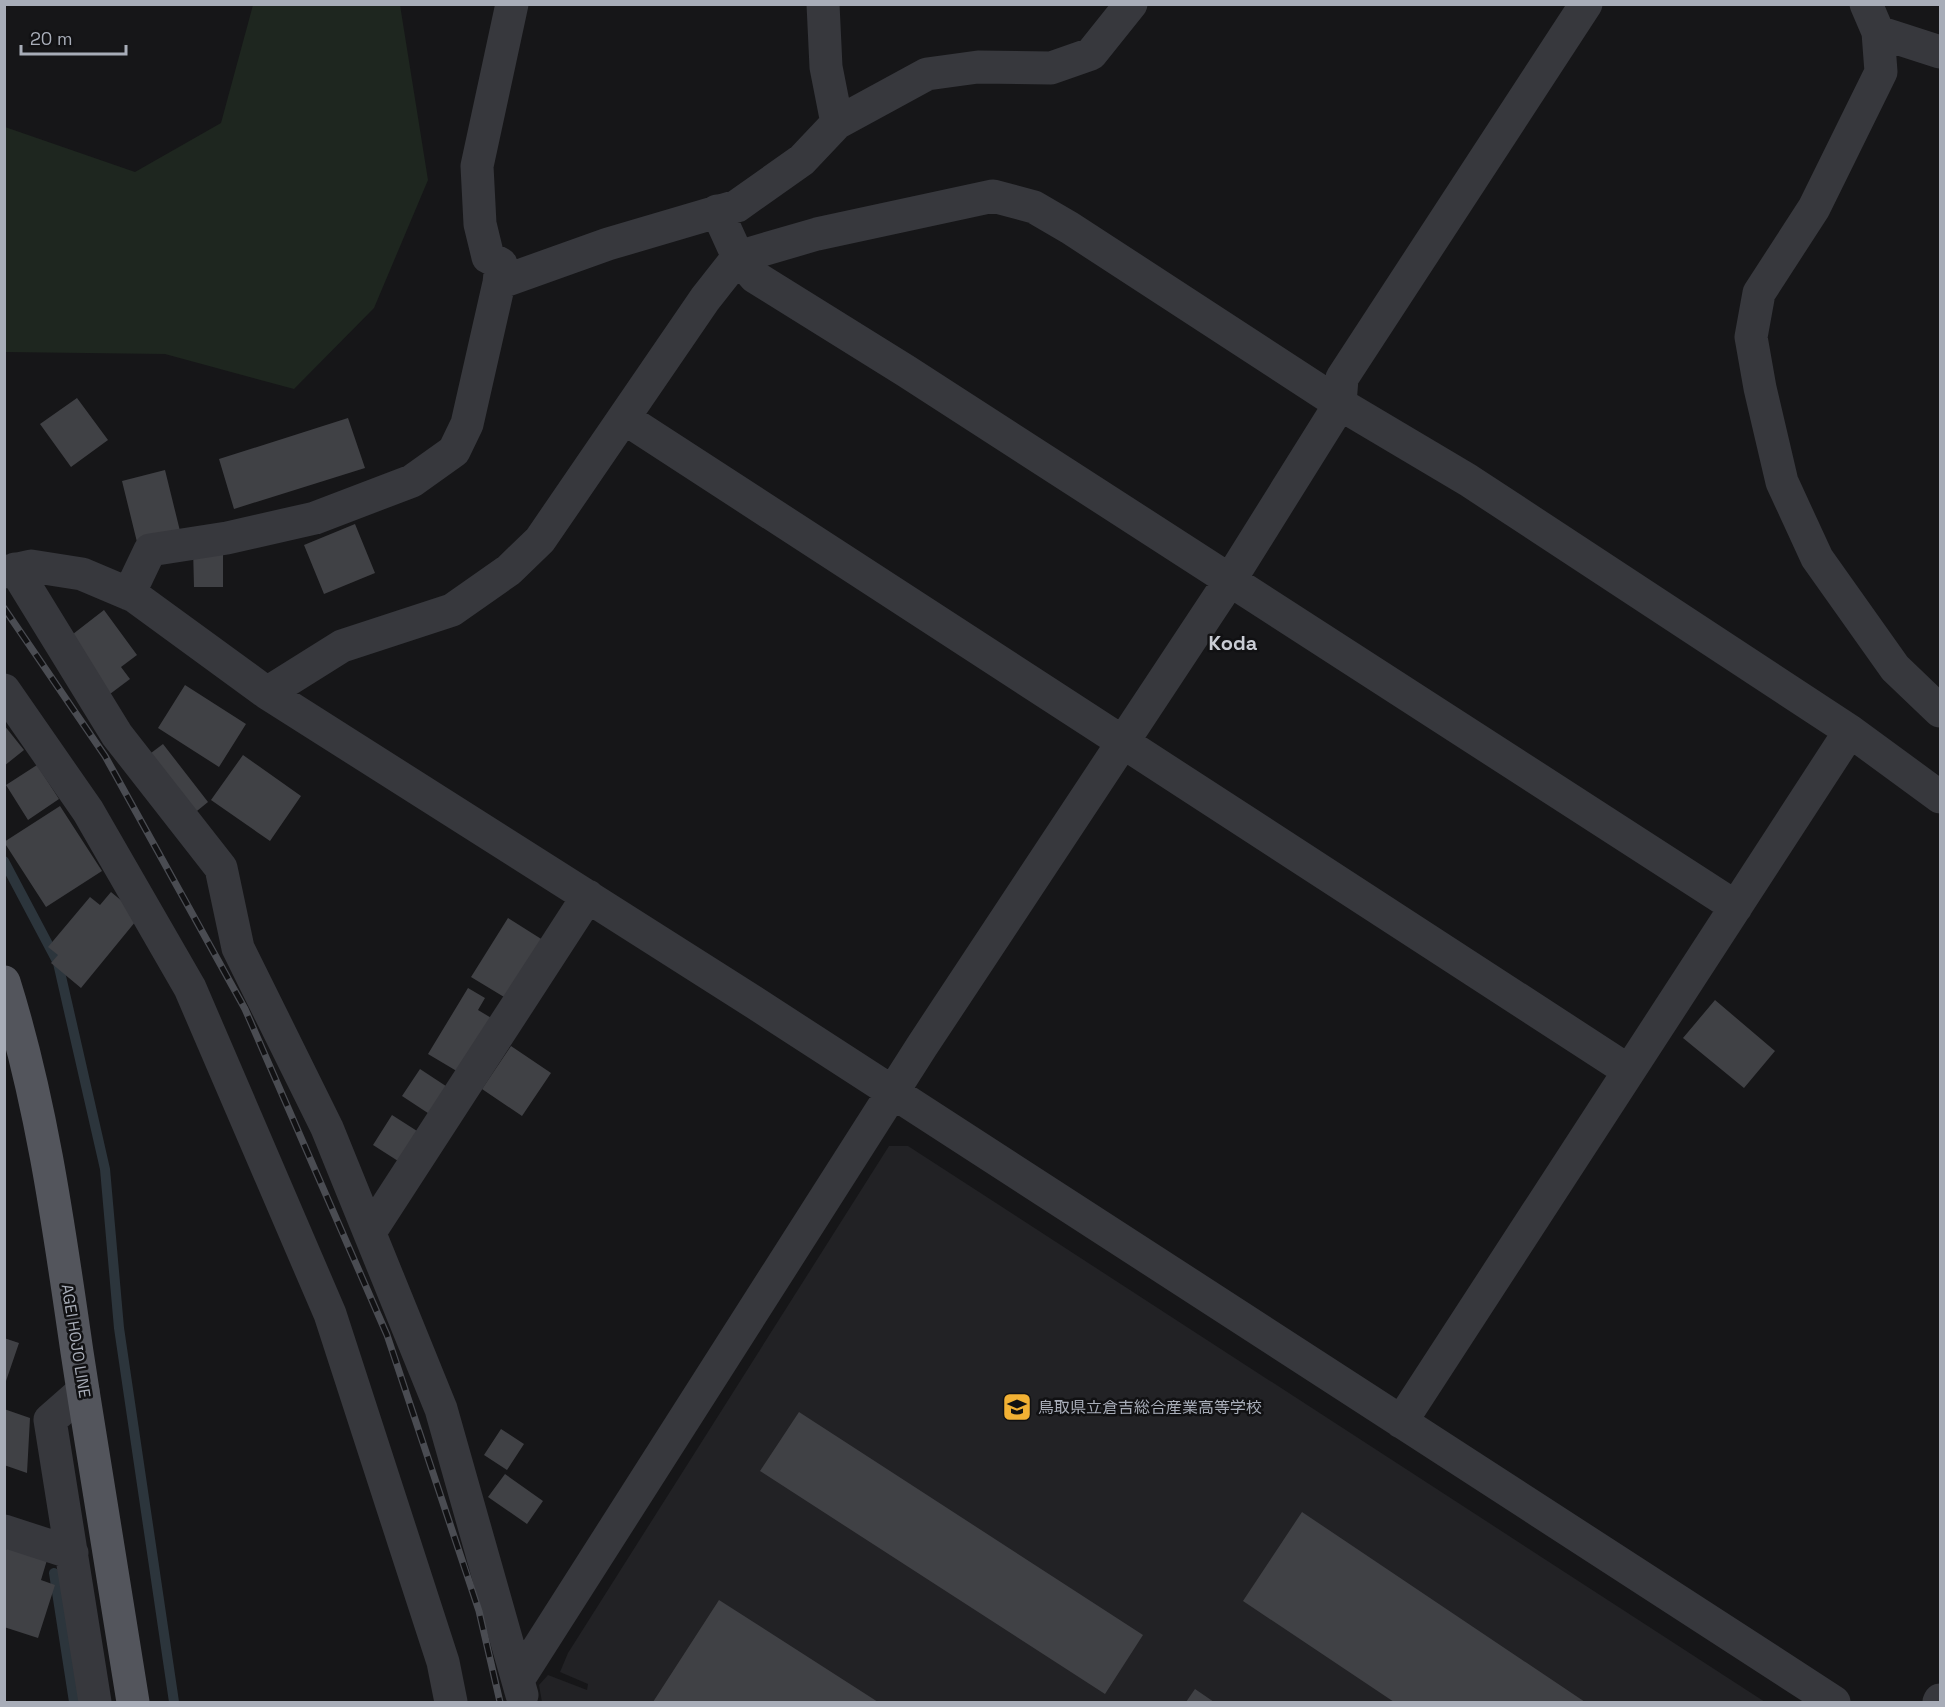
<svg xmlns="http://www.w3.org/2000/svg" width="1945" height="1707" font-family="'Space Grotesk','Noto Sans JP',sans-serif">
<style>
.built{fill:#222225}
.green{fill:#1e261f}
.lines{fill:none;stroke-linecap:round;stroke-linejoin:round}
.stream{stroke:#2c353c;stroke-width:10}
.building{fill:#404145}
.minor{stroke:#37383d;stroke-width:33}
.major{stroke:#53555c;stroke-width:33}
.rail-casing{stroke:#4a4c52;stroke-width:7}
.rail{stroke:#111113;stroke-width:4.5;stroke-dasharray:14;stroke-linecap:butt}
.labels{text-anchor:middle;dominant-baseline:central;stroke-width:5;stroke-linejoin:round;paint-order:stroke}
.street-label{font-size:16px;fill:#a8adb8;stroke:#111113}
.poi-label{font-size:16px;fill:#a8adb8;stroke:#111113;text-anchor:start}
.quarter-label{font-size:20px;font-weight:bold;fill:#c9ccd4;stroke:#111113}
</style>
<rect width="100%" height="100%" fill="#161618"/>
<path class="built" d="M889,1146H908L1765,1702H542L539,1685L548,1675L587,1690L588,1684L560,1672L568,1653Z"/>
<path class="green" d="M253,5H400L428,180L374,308L294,389L165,354L5,352V127L135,172L221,123Z"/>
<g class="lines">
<path class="stream" d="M4,861L58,963L105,1169L119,1328L174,1702
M54,1573L74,1702"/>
</g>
<path class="building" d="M77,398L108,440L71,467L40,424Z
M348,418L365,468L234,509L219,459Z
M165,470L180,531L137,542L122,481Z
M355,524L375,573L324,594L304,545Z
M193,547H223V587H194Z
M104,610L137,655L121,667L130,679L106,697L64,641Z
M185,685L246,724L219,767L158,728Z
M4,725L24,750L4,766Z
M163,744L208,802L192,815L147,756Z
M243,755L301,796L270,841L211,800Z
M37,765L59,799L28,820L6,785Z
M60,806L102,871L46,907L4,842Z
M111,892L140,916L81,988L51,963L58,955L48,947L90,897L100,905Z
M508,918L546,942L509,1000L471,977Z
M468,988L485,998L478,1010L498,1022L465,1076L428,1054Z
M1715,1000L1775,1051L1744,1088L1683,1038Z
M511,1046L551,1073L522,1116L482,1089Z
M420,1069L458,1094L440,1121L402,1096Z
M392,1115L428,1138L409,1168L373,1145Z
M4,1338L19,1343L5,1384H4Z
M4,1409L30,1418L27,1473L4,1465Z
M799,1412L1143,1635L1105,1694L760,1471Z
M501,1429L524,1444L507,1470L484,1455Z
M505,1474L543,1501L527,1524L488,1497Z
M1302,1512L1585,1702H1394L1243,1601Z
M7,1547L47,1560L41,1580L55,1585L38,1638L4,1627V1556Z
M719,1600L878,1702H653Z
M1195,1689L1214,1702H1186Z"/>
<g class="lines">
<path class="minor" d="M823,4L826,67L837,123
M1866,4L1878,32L1881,72L1814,208L1759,293L1751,337L1760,388L1782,482L1817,558L1895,668L1940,711
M1878,32L1940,52
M717,211L738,257L755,277L906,371L1736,907
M499,283L608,244L737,206L802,160L837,123L927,74L978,67L1051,68L1091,54L1131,4
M624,418L1629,1071
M15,569L117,735L221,868L238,948L327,1128L441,1409L522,1695
M4,572L31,566L82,574L134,596L267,693L752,1001L1834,1702
M129,594L150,550L227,538L315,518L412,481L454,451L467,424L499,283L501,264L488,257L480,224L477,166L512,4
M4,690L88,811L190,988L330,1314L443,1662L451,1702
M267,693L342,646L452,610L509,570L540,540L705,299L738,257L817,234L993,196L1034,207L1070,228L1340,404L1468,480L1850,731L1940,797
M370,1232L588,896
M83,1391L50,1420L95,1702
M1401,1422L1850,731
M4,1531L72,1553
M518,1680L922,1046L1230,580L1340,404L1342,378L1586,4
M1939,1702L1940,1700"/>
<path class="major" d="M4,982C42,1103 59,1228 77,1352C95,1469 114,1586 133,1702"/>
<g class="rail-casing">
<path id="rail" d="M4,608L105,756L245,1009L387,1335L479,1611L500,1702"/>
</g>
<use href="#rail" class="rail"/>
</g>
<defs>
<g id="school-square" transform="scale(1.5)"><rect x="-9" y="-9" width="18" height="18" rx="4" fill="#f2b134" stroke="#111113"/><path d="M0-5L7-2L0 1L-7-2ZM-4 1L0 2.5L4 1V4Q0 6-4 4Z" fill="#111"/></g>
</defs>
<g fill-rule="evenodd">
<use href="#school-square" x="1017" y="1407"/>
</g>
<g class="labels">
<g class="street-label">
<text transform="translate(76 1341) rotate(81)">AGEI HOJO LINE</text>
</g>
<g class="poi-label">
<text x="1038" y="1407">鳥取県立倉吉総合産業高等学校</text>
</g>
<g class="quarter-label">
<text x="1233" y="643">Koda</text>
</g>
</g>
<rect width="1945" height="1707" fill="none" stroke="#a8adb8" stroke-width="12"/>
<path d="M21 45v9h105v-9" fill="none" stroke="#a8adb8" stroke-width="3"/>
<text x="30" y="45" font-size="18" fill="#a8adb8" stroke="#111113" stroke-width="4.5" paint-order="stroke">20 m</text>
</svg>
